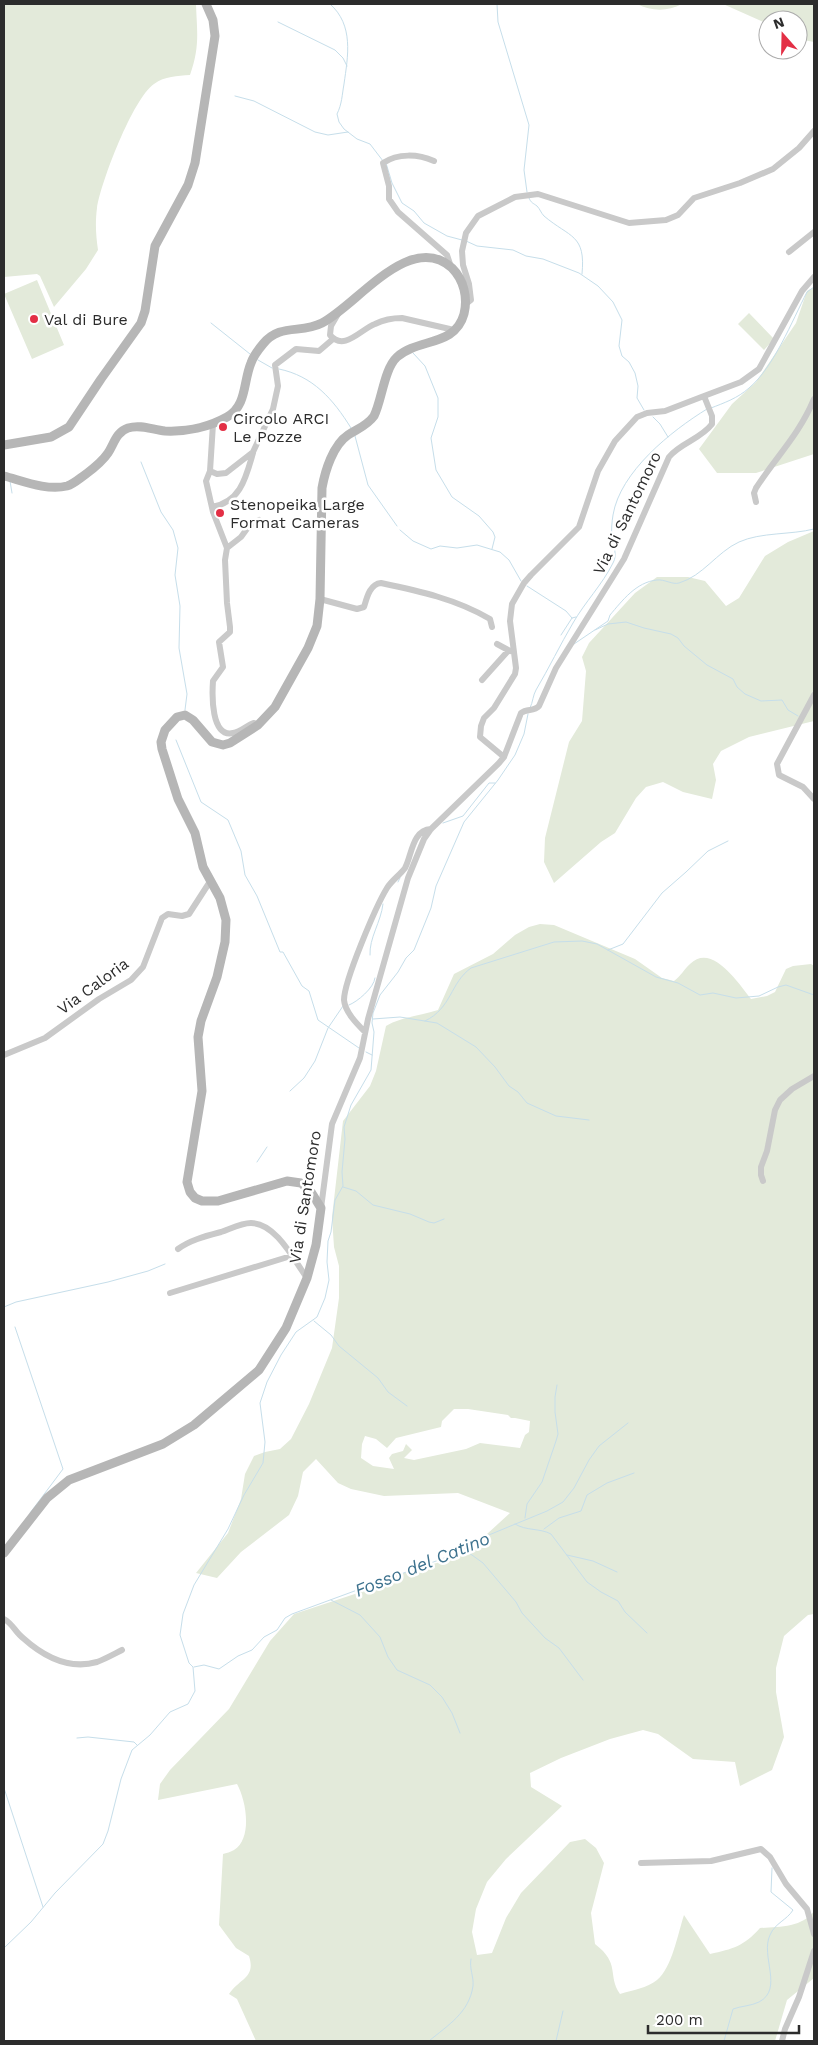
<svg xmlns="http://www.w3.org/2000/svg" width="818" height="2045" font-family="'Work Sans',sans-serif">
<style>
.green{fill:#e3eada;fill-rule:evenodd}
.lines{fill:none;stroke-linecap:round;stroke-linejoin:round}
.stream{stroke:#c6deea;stroke-width:1}
.minor{stroke:#c9c9c9;stroke-width:6}
.secondary{stroke:#b6b6b6;stroke-width:9}
.poi-dot{fill:#e32f45;stroke:#fff;stroke-width:2}
.labels{text-anchor:middle;dominant-baseline:central;stroke-width:5;stroke-linejoin:round;paint-order:stroke}
.poi-label{font-size:16px;fill:#2c2c2c;stroke:#fff;text-anchor:start}
.street-label{font-size:16px;fill:#2c2c2c;stroke:#fff}
.water-label{font-size:18px;font-style:italic;fill:#3c718d;stroke:#fff}
</style>
<rect width="100%" height="100%" fill="#fff"/>
<path class="green" d="M4,4H196C197,33 200,46 190,75C177,76 165,76 154,84C133,98 101,182 97,208C95,223 96,236 98,250L86,269L54,307L40,276L37,274L4,277Z
M637,4H682C667,12 651,11 637,4Z
M723,4H814V42L798,39V20H768V24Z
M37,280L64,345L32,359L4,294Z
M814,287V454L756,473H717L699,449L732,404L756,382L796,323L807,291Z
M749,313L774,339L764,350L738,324Z
M814,531V721L749,737L721,751L713,764L716,780L712,799L683,792L663,782L646,787L636,798L615,833L601,842L554,883L544,862L545,838L569,742L582,721L586,671L582,657L589,643L635,593L657,577H688L705,581L726,606L739,598L765,556L788,542Z
M540,924L554,925L635,959L662,978L674,981C682,975 684,969 690,964C712,942 739,984 751,999L767,996L775,992L786,969L793,966L811,964L814,966V1614L808,1615L784,1636L776,1668V1692L784,1737L772,1770L740,1786L735,1762L693,1759L658,1734L643,1730L610,1739L561,1758L530,1773L531,1787L562,1806L506,1859L487,1882L476,1909L472,1932L477,1955L492,1953L506,1918L521,1893L570,1842L585,1839L596,1848L604,1863L591,1913L595,1944C621,1964 607,1975 620,1994C633,1990 647,1988 657,1980C672,1968 678,1933 684,1915L710,1954C733,1949 744,1946 760,1928C779,1927 803,1927 814,1911V1978L787,2000L775,2041H256L237,1999L229,1994C240,1978 256,1978 249,1956L236,1948L219,1925L223,1854C226,1853 231,1852 234,1850C253,1838 246,1800 237,1784L158,1800L160,1784L170,1770L229,1709L270,1641L294,1614L367,1590L406,1572L464,1555L510,1513L458,1493L384,1496L351,1489L338,1483L316,1459L303,1472L298,1496L289,1515L241,1552L217,1578L196,1573L228,1533L241,1499L245,1474L254,1456L265,1452L280,1449L291,1439L309,1404L332,1348L339,1298V1266L334,1247L332,1217L343,1121L370,1086L376,1071L386,1026C401,1017 420,1016 438,1010L454,974L493,954L515,935L529,927ZM454,1409H468L508,1415L511,1418H515L530,1421L529,1432L525,1435L520,1448L480,1443L466,1449L414,1460L404,1458L412,1450L406,1444L403,1451L392,1454L389,1458L394,1469L373,1466L361,1458L362,1444L365,1436L376,1439L387,1448L396,1438L441,1427L442,1421Z"/>
<g class="lines">
<path class="stream" d="M330,4C354,25 348,56 344,84C342,95 342,104 337,114L339,122L344,129L357,139L370,144L383,161
M497,4L498,22L529,125L524,170L527,192
M278,22L335,50L343,58L347,66
M235,96L254,101L315,132L328,135L348,132
M386,163L392,183L402,203L414,211L424,223L447,236L462,240
M529,198C531,203 533,203 537,206C540,209 541,213 544,216C570,238 586,234 582,274
M466,241L477,246L513,250L526,256L543,259L579,273L598,286L613,302L622,320L619,346L622,356L629,362L635,373L638,386L637,398L644,410
M211,323L250,354
M413,353L425,366L438,398V417L431,438L436,470L452,497L479,516L493,532L495,537L492,549
M258,360L272,368
M279,369C313,376 333,399 351,428
M711,408C724,403 738,398 749,388C774,367 792,321 807,292L814,287
M653,417L660,424L668,437
M355,436L368,485L397,526
M141,462L161,512L173,530L178,548L175,575L180,606L179,648L187,694L185,710
M10,481L12,493
M400,530L413,541L431,549L440,546L457,548L477,545L500,552L509,560L521,581
M527,586L566,611L572,618
M595,630L608,624L626,622L644,628L671,634L678,638L684,646L707,665L733,679L737,687L745,694L761,701L782,700L788,710L798,716
M561,635L572,618L576,617
M574,644L608,621L610,615C622,601 636,582 657,580C664,579 673,585 679,583C703,576 717,552 739,542C761,532 791,535 814,529
M530,708C533,702 533,695 536,690C549,668 560,645 573,623C585,602 602,585 613,563C618,554 613,547 612,537C611,531 612,521 613,515C620,472 671,431 707,409
M176,740L201,802L228,820L241,851L245,875L257,896L280,952H283L302,986L309,991L318,1020L359,1048
M443,823L463,816L489,783H495
M398,882L400,878
M608,950L623,944L662,893L686,872L708,851L728,841
M370,955C369,938 381,922 383,904
M349,1005C357,1002 374,988 375,978
M373,1019L400,1017L437,1023L476,1047L495,1067L509,1086L518,1092L527,1103L556,1116L589,1120
M425,1021C452,1008 450,983 471,968L554,942L582,941L597,944L656,977L678,983L700,995L713,993L736,998L759,996L778,987L786,985L814,995
M366,1052L372,1055
M290,1091L304,1078L315,1061L328,1028L343,1006
M257,1162L267,1147
M343,1187L356,1191L373,1205L410,1214L429,1222L434,1223L444,1219
M4,1307L16,1302L108,1282L148,1271L165,1264
M314,1321L331,1335L339,1346L378,1378L388,1392L407,1406
M15,1327L63,1469L30,1513
M525,1518L527,1504L542,1482L556,1441L558,1434L555,1412V1397L557,1385
M515,1524C526,1531 540,1528 551,1534L587,1582L601,1592L618,1601L625,1612L647,1633
M544,1529L559,1518L581,1511L587,1495L607,1483L634,1473
M461,1550H465L483,1563L516,1602L522,1613L545,1638L559,1648L583,1680
M567,1555L593,1561L617,1572
M331,1600L360,1615L380,1637L388,1657L397,1670L430,1685L442,1697L452,1713L460,1733
M194,1667L204,1665L219,1669L238,1656L252,1650L264,1637L277,1630L285,1618L292,1614L447,1557L478,1542L484,1537L547,1511L563,1502L574,1488L589,1460L599,1446L628,1423
M77,1738L88,1737L134,1742L137,1745
M4,1788L43,1907
M4,1948L31,1922L55,1893L103,1844L108,1831L121,1779L132,1750L150,1735L170,1712L188,1704L195,1691L193,1667L189,1663L180,1635L183,1614L194,1585L228,1529L244,1495L263,1463L265,1442L260,1403L267,1382L281,1355L296,1332L317,1317L325,1298L329,1280L327,1262L328,1241L331,1232L335,1200L343,1186L342,1172L345,1139L344,1127L351,1105L371,1070L374,1032L372,1023L373,1013L380,995L398,972L406,958L414,950L431,908L436,886L464,822L498,780L515,755L524,734L528,714
M429,2041C448,2025 469,2013 473,1986C474,1977 469,1968 471,1959
M556,2041L563,2011
M724,2041L733,2009C741,2006 751,2006 759,2002C784,1989 760,1956 770,1935C775,1923 787,1920 793,1910L771,1892L772,1868"/>
<path class="minor" d="M434,161C418,154 398,153 383,163L389,186V199L398,212L447,255L451,267
M789,252L814,232
M466,304L471,300L469,284L463,265L462,251L466,233L478,216L515,197L538,194L629,223L666,220L678,215L694,198L740,183L773,169L799,148L814,131
M338,314L331,326L330,335C344,352 361,329 375,324C383,320 393,318 402,318L454,330
M213,424L210,471L217,474L226,473L253,452L273,409L278,386L275,365L296,349L319,351L333,339
M210,471L206,481L213,512L227,548L225,560L227,603L230,627V632L219,642L223,667L213,681C212,695 211,738 233,733C241,732 247,725 254,723L258,725
M756,502L754,493L756,488C776,457 799,435 814,399
M212,507C241,502 246,477 253,453
M227,548L241,537L249,526L259,520
M320,599L357,609L364,607C367,597 370,584 381,583C419,591 456,599 490,619L492,627
M497,644L510,651
M482,680L508,651
M814,695L777,764L779,775L803,787L814,799
M504,757L480,737L481,726L484,718L494,708L515,674L516,668L510,621L512,604L524,583L531,575L579,527L598,471L615,441L637,417L647,413L665,411L704,396
M365,1032C357,1024 345,1012 344,1000C344,981 376,906 387,888C392,880 400,875 405,868C412,855 412,830 431,829
M4,1055L45,1038L99,999L131,980L143,967L162,918L168,914L182,916L189,914L211,880
M763,1181L761,1175V1167L767,1151L775,1110L780,1100L792,1089L814,1076
M321,1208L332,1124L360,1058L368,1019L408,878L424,839L431,829L499,763L504,757L521,713C527,708 534,712 539,706L556,668L624,559L669,457C680,443 701,439 712,424V416L704,396L741,382L759,369L802,291L814,277
M178,1249C190,1240 206,1236 221,1232C230,1229 241,1223 251,1223C276,1223 294,1260 307,1278
M170,1293L291,1256
M4,1619C13,1624 15,1632 23,1638C43,1656 69,1670 97,1662C105,1659 114,1654 122,1650
M641,1863L711,1861L761,1849L770,1857L786,1884L807,1909L814,1934
M782,2041L785,2029L799,1997L814,1951"/>
<path class="secondary" d="M4,445L51,437L69,427L101,379L141,323L145,311L155,246L188,185L195,163L215,36L213,20L206,4
M4,476C23,481 47,491 67,486C74,484 80,478 86,474C94,468 102,462 108,453C114,444 116,432 128,428C141,424 153,430 165,431C186,432 209,427 227,417C247,406 243,382 251,363C253,357 258,350 263,344C280,323 301,334 322,323C357,305 410,230 452,268C464,280 468,298 464,314C455,347 418,338 397,357C384,369 382,400 374,416C367,426 357,429 348,435C333,445 325,471 322,488L320,599L317,626L308,648L275,707L258,725L230,743L223,745L212,742L193,720L185,715L177,717L165,730L161,742L162,749L178,799L195,833L203,867L220,898L226,920L225,942L217,977L201,1021L198,1037L202,1091L187,1182L190,1192L195,1198L202,1201H218L287,1181L301,1183L311,1192L321,1208L316,1245L307,1278L286,1328L259,1370L194,1425L163,1444L69,1480L47,1498L4,1553"/>
</g>
<g class="poi-dot">
<circle cx="34" cy="319" r="5"/>
<circle cx="223" cy="427" r="5"/>
<circle cx="220" cy="513" r="5"/>
</g>
<g class="labels">
<g class="poi-label">
<text x="44" y="319">Val di Bure</text>
<text x="233" y="418">Circolo ARCI<tspan x="233" dy="18">Le Pozze</tspan></text>
<text x="230" y="504">Stenopeika Large<tspan x="230" dy="18">Format Cameras</tspan></text>
</g>
<g class="street-label">
<text transform="translate(627 513) rotate(-64)">Via di Santomoro</text>
<text transform="translate(93 986) rotate(-36)">Via Caloria</text>
<text transform="translate(305 1197) rotate(-81)">Via di Santomoro</text>
</g>
<g class="water-label">
<text transform="translate(422 1564) rotate(-22)">Fosso del Catino</text>
</g>
</g>
<rect width="818" height="2045" fill="none" stroke="#2c2c2c" stroke-width="10"/>
<g transform="translate(783 35) rotate(340)"><circle r="24" fill="#ffffff" stroke="#ababab"/>
<path d="M0-4L9 19L0 12L-9 19Z" fill="#e32f45"/>
<text y="-8" font-size="14" font-weight="bold" text-anchor="middle" fill="#2c2c2c">N</text>
</g>
<path d="M648 2025v8h151v-8" fill="none" stroke="#2c2c2c" stroke-width="2.5"/>
<text x="656" y="2025" font-size="15" fill="#2c2c2c" stroke="#ffffff" stroke-width="4" paint-order="stroke">200 m</text>
</svg>
